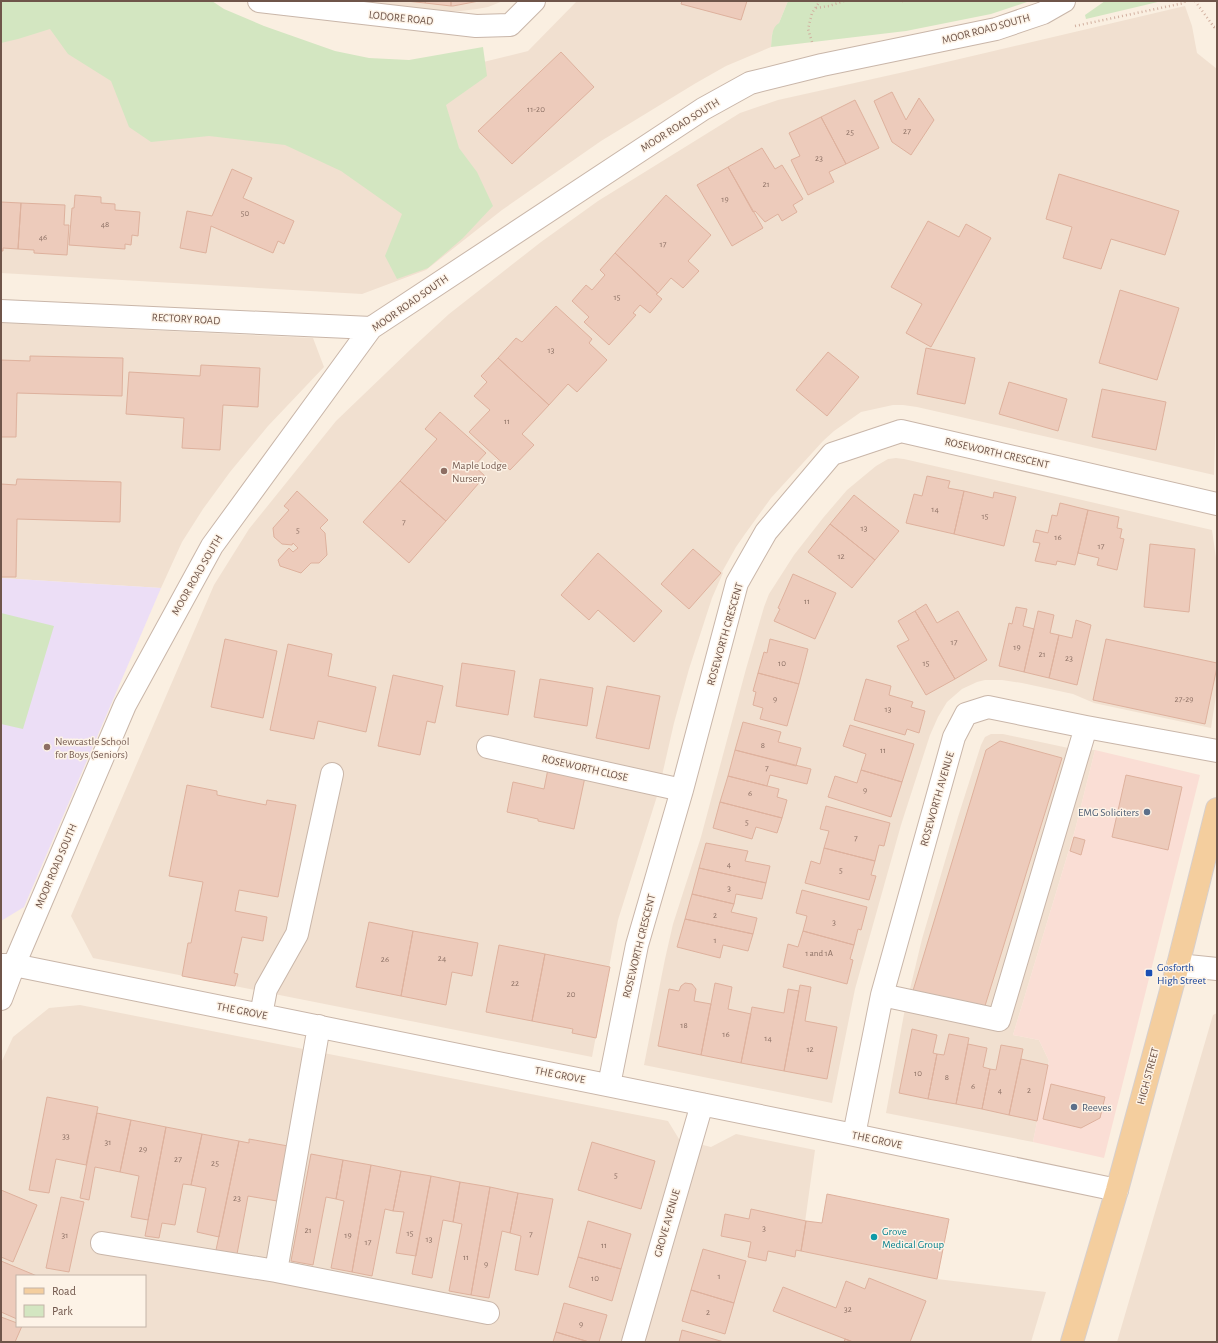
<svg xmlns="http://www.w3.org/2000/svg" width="1218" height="1343" font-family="'Alegreya Sans',sans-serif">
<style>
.residential{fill:#f1e0d0;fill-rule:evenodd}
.commercial{fill:#faded5}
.education{fill:#ecdef6}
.green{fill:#d3e6c1}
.building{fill:#edcbbb;stroke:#deb19d}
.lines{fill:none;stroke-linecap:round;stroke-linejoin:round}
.minor-casing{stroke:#c9b6a9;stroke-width:24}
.major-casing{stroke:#d7cfcc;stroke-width:24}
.path{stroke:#d1af9f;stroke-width:2.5;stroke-dasharray:1 3;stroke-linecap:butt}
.minor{stroke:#fff;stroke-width:22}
.major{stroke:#f4ce9e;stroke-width:22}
.education-dot{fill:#8d6e63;stroke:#fdf3e7;stroke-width:1.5}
.service-dot{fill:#5c6f8a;stroke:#fdf3e7;stroke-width:1.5}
.transit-dot{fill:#1a4fb4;stroke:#fdf3e7;stroke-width:1.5}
.culture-dot{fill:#0f9aa8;stroke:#fdf3e7;stroke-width:1.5}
.labels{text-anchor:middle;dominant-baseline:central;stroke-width:3;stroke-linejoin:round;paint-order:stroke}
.number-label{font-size:9px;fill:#8e7266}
.street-label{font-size:11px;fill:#6f554a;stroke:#fdf3e7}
.education-label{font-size:11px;fill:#785e54;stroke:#fdf3e7;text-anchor:start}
.service-label{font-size:11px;fill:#4e5e75;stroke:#fdf3e7;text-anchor:end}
.transit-label{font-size:11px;fill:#164399;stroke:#fdf3e7;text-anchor:start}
.culture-label{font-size:11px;fill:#0d838f;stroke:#fdf3e7;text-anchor:start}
</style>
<rect width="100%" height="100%" fill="#faefe1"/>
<path class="residential" d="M1,1L434,74L528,51L577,1H788L779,23L772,34L771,47L726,66L696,83L601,141L502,210L426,270L362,294L1,273Z
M337,1H503L488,7L477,9L460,11H424Z
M1185,6L1192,26L1197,53L1217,69V378L1214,475L917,407L903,405H893L861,412L834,431L823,441L771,498L745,534L736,547L722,572L723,573L712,598L689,669L674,723L658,793L618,920L592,1057L93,958L71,916L214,585L249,529L336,421L411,349L449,314L541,242L598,201L740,113L778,100L904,72Z
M1,323L313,338L324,367L268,426L230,472L203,509L182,542L161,588L1,578Z
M896,458L904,459L1212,530L1217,565V689L1211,728L1094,703L1073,694L1022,683L1002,680H985L977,682L962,689L947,702L938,717L930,735L901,825L855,989L832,1103L644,1065L665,959L673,924L701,837L746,669L764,607L769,594L794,555L823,518L847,490L876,466L888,459Z
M991,734H1003L1073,749L1095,750L1075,830L1013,1035L1039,1040L1049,1061L1033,1142L886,1113L904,1014L922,939L958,817L981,745L985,737Z
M80,1005L668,1121L679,1139L711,1147L736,1134L815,1150L801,1251L937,1279L1046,1292L1031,1342H1V1063L13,1037L49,1008ZM17,1276H145V1326H17Z
M1217,1013V1342H1117L1213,1015Z"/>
<path class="commercial" d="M1095,750L1200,775L1104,1158L1033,1142L1049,1061L1039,1040L1013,1035L1075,830Z"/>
<path class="education" d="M1,578L161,588L24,907L1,921Z"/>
<path class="green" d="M1,1H212L224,9L264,26L335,51L369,58L409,60L483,47L487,76L446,105L459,148L477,172L493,206L463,238L428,268L397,279L385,256L402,214L341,171L285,145L209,136L151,142L129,127L111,81L68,54L50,29L18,39L1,43Z
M788,1H1030L991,14L906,31L771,47C772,38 771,28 779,23Z
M1105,1H1162L1086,19L1085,15Z
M1,613L54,626L23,729L1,724Z"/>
<path class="building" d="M406,1H426L425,3Z
M426,1H451V6L425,3Z
M451,1H479L453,6H451Z
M682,1H747L741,20L681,4Z
M561,52L594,87L512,164L478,131Z
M892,92L906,120L919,98L934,120L911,155L892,142L874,101Z
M855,100L879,148L846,164L821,117Z
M821,117L846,164L829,172L834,182L808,195L791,160L800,156L789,133Z
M762,148L775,169L782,165L803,199L793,205L797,212L782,221L778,214L765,222L755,211L753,212L728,167Z
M728,167L763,228L732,246L697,185Z
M232,169L252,178L243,198L294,221L284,244L278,241L273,253L211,226L206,253L180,248L187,211L212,216Z
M1059,174L1179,211L1165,255L1111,239L1101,269L1063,258L1072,227L1046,219Z
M75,195L101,197V203L115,204V210L140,212L138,236L132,235L131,245L125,244V249L69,245L72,208H74Z
M666,195L711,235L688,261L699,271L683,288L671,278L658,293L615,253Z
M1,202L21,203L18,249L3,248V251H1Z
M21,203L65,205L64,225H69L67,255L34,253V250L18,249Z
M928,221L959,237L966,224L991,238L931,347L906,333L922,304L891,287Z
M615,253L658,293L656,294L662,299L650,313L640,305L633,313L636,315L609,345L584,322L589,317L572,301L586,285L592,290L605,275L600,270Z
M1120,290L1179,308L1157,380L1099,363Z
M556,306L592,339L589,343L607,360L577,392L568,384L549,405L498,358L516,338L522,342Z
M926,348L975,358L965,404L917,394Z
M828,352L859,377L827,416L796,390Z
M30,356L123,358L122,396L17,393L16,437H1V360L30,361Z
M498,358L549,405L522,434L534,445L510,470L469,432L490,410L474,396L487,382L481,376Z
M201,365L260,368L258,407L223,405L220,450L182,448L184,418L126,414L129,372L200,376Z
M1009,382L1067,399L1058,431L999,414Z
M1102,389L1166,402L1156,450L1092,437Z
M440,412L486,453L474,466L485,476L446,521L400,481L437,439L425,429Z
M927,476L950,481L948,488L964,491L954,534L906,523L914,494L922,496Z
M17,479L121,482L120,522L17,519L16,577H1V484L16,485Z
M400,481L446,521L409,563L363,522Z
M297,491L328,520L320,528L325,533L327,555L319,563H311L301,573L280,566L278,560L289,548L293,552L298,548L293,543L292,545L282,544L274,537L273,528L289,510L284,506Z
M964,491L993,498L994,492L1016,497L1004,546L954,534Z
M854,495L899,531L875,560L830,524Z
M1060,503L1088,510L1075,565L1057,561L1056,565L1035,561L1040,543L1033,542L1036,530L1048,533L1052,515L1057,516Z
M1088,510L1119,517L1117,528L1122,529L1120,538L1124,539L1117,570L1097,565L1099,558L1078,553Z
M830,524L875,560L852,588L808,552Z
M1150,544L1195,549L1189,612L1144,607Z
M693,549L721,573L689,609L661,584Z
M598,553L662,611L634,642L598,610L589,620L561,595Z
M793,574L836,593L815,639L774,621L780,609L778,608Z
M926,604L937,623L958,611L987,660L955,679L915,611Z
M1016,607L1027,609L1023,626L1034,629L1024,672L999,666L1009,623L1012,624Z
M915,611L955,679L926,695L897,646L909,640L898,621Z
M1038,611L1054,615L1050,633L1059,635L1049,678L1024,672Z
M1076,620L1091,625L1077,685L1049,678L1059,635L1072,638Z
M225,639L277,651L263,718L211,707Z
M770,639L808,649L799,684L758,673L764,652L767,653Z
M1106,639L1217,663V667L1205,724L1093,700Z
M288,644L332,654L328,676L376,687L366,732L318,721L314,739L270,730Z
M462,663L515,671L508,715L456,706Z
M758,673L799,684L787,726L760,719L763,708L753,705L756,692L753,691Z
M393,675L443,686L435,723L427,721L420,755L378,746Z
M540,679L593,688L587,726L534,717Z
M866,679L891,686L889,695L913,702L911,707L925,711L919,733L907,729L905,735L854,720Z
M607,686L660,696L649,749L596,738Z
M743,722L781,732L778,742L801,748L796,766L735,750Z
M850,725L914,744L902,782L861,770L866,754L843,746Z
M1000,741L1062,758L984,1009L912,994L986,750Z
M735,750L811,769L807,784L770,775L767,786L728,776Z
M548,769L585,777L574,829L538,821V819L507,812L513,782L544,789Z
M861,770L902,782L891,817L828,797L835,776L857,783Z
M1126,775L1182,787L1168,850L1112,837Z
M728,776L779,789L777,797L787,800L782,818L720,802Z
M187,785L217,791V795L266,805L267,800L296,805L278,897L239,890L235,911L267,917L263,941L242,937L234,973L238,974L235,986L182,976L188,943H191L203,882L169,876Z
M720,802L782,818L777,833L756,827L752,839L713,828Z
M826,806L890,823L884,846L879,845L875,861L824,848L829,831L820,829Z
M1074,837L1085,840L1081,855L1070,851Z
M706,843L748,851L745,861L770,866L766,883L699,868Z
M824,848L875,861L871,875L876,876L869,900L805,883L811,861L820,864Z
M699,868L766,883L762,899L736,894L734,904L692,894Z
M802,890L867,907L861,930L858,929L854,945L803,931L807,916L796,913Z
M692,894L734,904L731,912L757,918L753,934L685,919Z
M685,919L753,934L748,951L723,945L720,958L677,947Z
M369,922L413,931L401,996L356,987Z
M413,931L478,943L472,976L452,972L446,1005L401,996Z
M803,931L854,945L850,959L853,960L847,984L783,967L788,944L798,947Z
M499,945L545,954L532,1021L486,1012Z
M545,954L610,967L596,1038L572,1033L573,1029L532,1021Z
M685,983L692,984L696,989L694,1001L711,1004L701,1055L658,1046L669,989L679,991L681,986Z
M715,983L732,987L728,1009L751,1014L741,1063L701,1055Z
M800,985L811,987L805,1021L837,1027L827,1079L784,1071Z
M788,989L799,991L784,1071L741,1063L752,1007L784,1013Z
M912,1029L937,1035L933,1053L937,1054L928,1099L899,1093Z
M949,1034L969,1038L956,1104L928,1099L937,1054L944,1055Z
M968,1044L987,1048L983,1067L990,1069L982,1109L956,1104Z
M1001,1045L1023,1049L1009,1115L982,1109L990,1069L996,1070Z
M1021,1059L1048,1065L1037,1121L1009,1115Z
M1051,1084L1105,1097L1100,1118L1081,1128L1043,1119Z
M47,1097L98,1107L86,1165L56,1159L49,1193L29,1190Z
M97,1113L131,1120L120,1172L95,1167L89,1200L80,1198Z
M131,1120L166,1127L148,1220L131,1217L139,1176L120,1172Z
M166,1127L202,1134L191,1185L183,1184L175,1225L162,1223L159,1238L145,1236Z
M202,1134L239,1141L219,1237L197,1232L206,1188L191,1185Z
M249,1139L288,1146L277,1201L248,1196L237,1254L216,1250L239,1141L249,1143Z
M592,1142L655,1161L641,1209L578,1190Z
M311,1154L343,1160L336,1199L326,1197L313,1265L291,1261Z
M343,1160L371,1165L352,1272L331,1268L344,1201L336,1199Z
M371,1165L401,1171L393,1211L385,1209L372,1276L352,1272Z
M401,1171L431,1176L416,1256L396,1253L404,1212L393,1211Z
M431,1176L460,1182L453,1222L443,1220L432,1278L412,1274Z
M460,1182L490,1187L471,1295L449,1291L462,1224L453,1222Z
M490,1187L518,1193L510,1233L502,1231L489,1298L471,1295Z
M1,1190L37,1205L13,1262L1,1257Z
M518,1193L553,1199L538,1275L515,1270L521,1236L510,1233Z
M827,1194L949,1219L937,1279L801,1251L806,1221L822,1223Z
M61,1197L84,1202L69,1272L46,1268Z
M751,1209L806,1221L801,1251L796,1250L795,1257L768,1251L766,1261L748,1257L751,1242L721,1236L725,1214L749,1219Z
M588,1221L631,1234L621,1269L578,1257Z
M703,1249L746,1261L734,1303L691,1290Z
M578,1257L621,1269L612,1301L569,1287Z
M1,1261L37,1276H17V1319L1,1312Z
M869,1278L926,1301L910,1342H853L773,1311L783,1287L836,1308L846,1281L865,1289Z
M691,1290L734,1303L725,1334L682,1321Z
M564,1303L607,1315L599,1342H589L556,1332Z
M1,1317L17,1323V1326H22L15,1342H1Z
M682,1330L724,1342H679Z
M556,1332L589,1342H553Z
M845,1339L853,1342H844Z"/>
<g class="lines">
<g class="minor-casing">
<path id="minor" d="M259,1L476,26L510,25L534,1
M1,311L371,328
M488,747L682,790
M1,965H14L854,1135L1117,1190
M1178,965L1217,969
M882,995L999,1020L1086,727
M1,999L14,965L125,705L212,546L371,328L703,109L750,83L822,65L996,29L1043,13L1064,1
M261,1015L266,989L297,934L332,774
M609,1085L637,945L682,790L737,583L766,532L832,454L901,431L1217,504
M854,1135L882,995L954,737L966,714L988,707L1086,727L1217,751
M102,1243L276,1271L488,1313
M276,1271L319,1026
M633,1342L702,1104"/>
</g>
<g class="major-casing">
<path id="major" d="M1072,1342L1117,1190L1178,965L1217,809"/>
</g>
<path class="path" d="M902,1H905
M1195,1L1214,27H1217
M816,8L829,6L844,1
M1075,26L1184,3L1185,1
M812,42L808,29L812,13L820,1"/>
<use href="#minor" class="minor"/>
<use href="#major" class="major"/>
</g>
<g class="education-dot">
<circle cx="444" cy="471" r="4"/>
<circle cx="47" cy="747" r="4"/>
</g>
<g class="service-dot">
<circle cx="1147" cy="812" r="4"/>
<circle cx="1074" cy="1107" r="4"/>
</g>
<rect class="transit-dot" x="1145" y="969" width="8" height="8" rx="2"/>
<circle class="culture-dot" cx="874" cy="1237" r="4"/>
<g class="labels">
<g class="number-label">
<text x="536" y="109">11-20</text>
<text x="907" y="131">27</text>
<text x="850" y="132">25</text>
<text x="819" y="158">23</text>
<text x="766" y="184">21</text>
<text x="725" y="199">19</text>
<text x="245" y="213">50</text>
<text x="105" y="224">48</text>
<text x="43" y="237">46</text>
<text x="663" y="244">17</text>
<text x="617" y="297">15</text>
<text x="551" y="350">13</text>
<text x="507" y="421">11</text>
<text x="935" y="509">14</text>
<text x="985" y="516">15</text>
<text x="404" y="522">7</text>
<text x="864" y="528">13</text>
<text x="298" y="530">5</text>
<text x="1058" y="537">16</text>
<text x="1101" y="546">17</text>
<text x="841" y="556">12</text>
<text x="807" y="601">11</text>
<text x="954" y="642">17</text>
<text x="1017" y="647">19</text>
<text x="1042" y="654">21</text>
<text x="1069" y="658">23</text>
<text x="782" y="663">10</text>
<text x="926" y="663">15</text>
<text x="775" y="699">9</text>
<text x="1184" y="699">27-29</text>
<text x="888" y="709">13</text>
<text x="763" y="745">8</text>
<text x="883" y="750">11</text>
<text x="767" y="768">7</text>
<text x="865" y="790">9</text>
<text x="750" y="793">6</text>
<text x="747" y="822">5</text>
<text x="856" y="838">7</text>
<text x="729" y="864">4</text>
<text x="841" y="870">5</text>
<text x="729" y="888">3</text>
<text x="715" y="915">2</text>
<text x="834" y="922">3</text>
<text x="715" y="940">1</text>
<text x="819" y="953">1 and 1A</text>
<text x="442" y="958">24</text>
<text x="385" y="959">26</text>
<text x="515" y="983">22</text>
<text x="571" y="994">20</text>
<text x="684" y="1025">18</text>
<text x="726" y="1034">16</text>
<text x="768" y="1038">14</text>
<text x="810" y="1049">12</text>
<text x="918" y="1073">10</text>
<text x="947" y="1077">8</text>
<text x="973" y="1086">6</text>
<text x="1000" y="1090">4</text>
<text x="1029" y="1090">2</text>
<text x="66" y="1136">33</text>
<text x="108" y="1142">31</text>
<text x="143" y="1149">29</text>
<text x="178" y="1159">27</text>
<text x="215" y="1163">25</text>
<text x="616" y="1175">5</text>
<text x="237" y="1198">23</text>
<text x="764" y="1228">3</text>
<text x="308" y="1230">21</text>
<text x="410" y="1233">15</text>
<text x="531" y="1234">7</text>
<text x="65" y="1235">31</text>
<text x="348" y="1235">19</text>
<text x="429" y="1239">13</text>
<text x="368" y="1242">17</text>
<text x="604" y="1245">11</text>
<text x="466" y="1257">11</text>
<text x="486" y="1264">9</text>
<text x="719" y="1276">1</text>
<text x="595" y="1278">10</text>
<text x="848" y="1309">32</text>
<text x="708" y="1312">2</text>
<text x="581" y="1324">9</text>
</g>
<g class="street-label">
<text transform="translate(401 18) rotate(6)">LODORE ROAD</text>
<text transform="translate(986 29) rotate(-15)">MOOR ROAD SOUTH</text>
<text transform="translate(680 125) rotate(-32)">MOOR ROAD SOUTH</text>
<text transform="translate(410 303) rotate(-35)">MOOR ROAD SOUTH</text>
<text transform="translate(186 319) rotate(3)">RECTORY ROAD</text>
<text transform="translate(997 453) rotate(13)">ROSEWORTH CRESCENT</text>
<text transform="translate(197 575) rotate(-60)">MOOR ROAD SOUTH</text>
<text transform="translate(725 634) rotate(-74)">ROSEWORTH CRESCENT</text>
<text transform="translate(585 768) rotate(13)">ROSEWORTH CLOSE</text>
<text transform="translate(937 799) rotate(-74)">ROSEWORTH AVENUE</text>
<text transform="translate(56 866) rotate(-67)">MOOR ROAD SOUTH</text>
<text transform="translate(639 946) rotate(-76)">ROSEWORTH CRESCENT</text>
<text transform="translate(242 1011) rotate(11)">THE GROVE</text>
<text transform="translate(560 1075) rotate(11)">THE GROVE</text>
<text transform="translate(1148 1076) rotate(-75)">HIGH STREET</text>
<text transform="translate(877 1140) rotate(12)">THE GROVE</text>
<text transform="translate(667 1223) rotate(-74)">GROVE AVENUE</text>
</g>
<g class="education-label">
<text x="452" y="465">Maple Lodge<tspan x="452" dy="13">Nursery</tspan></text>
<text x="55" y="741">Newcastle School<tspan x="55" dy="13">for Boys (Seniors)</tspan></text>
</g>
<g class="service-label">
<text x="1139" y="812">EMG Soliciters</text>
<text x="1082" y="1107" text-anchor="start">Reeves</text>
</g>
<g class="transit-label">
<text x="1157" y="967">Gosforth<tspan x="1157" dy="13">High Street</tspan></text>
</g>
<g class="culture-label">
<text x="882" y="1231">Grove<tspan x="882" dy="13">Medical Group</tspan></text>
</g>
</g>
<rect width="1218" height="1343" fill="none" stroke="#6f554a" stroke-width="4"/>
<rect x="16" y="1275" width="130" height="52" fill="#fdf3e7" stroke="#c4b4a8"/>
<rect x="24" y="1288" width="20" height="6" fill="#f4ce9e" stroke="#c4b4a8"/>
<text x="52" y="1295" font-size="12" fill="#6f554a">Road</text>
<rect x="24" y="1305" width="20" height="12" fill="#d3e6c1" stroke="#c4b4a8"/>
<text x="52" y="1315" font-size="12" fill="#6f554a">Park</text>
</svg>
